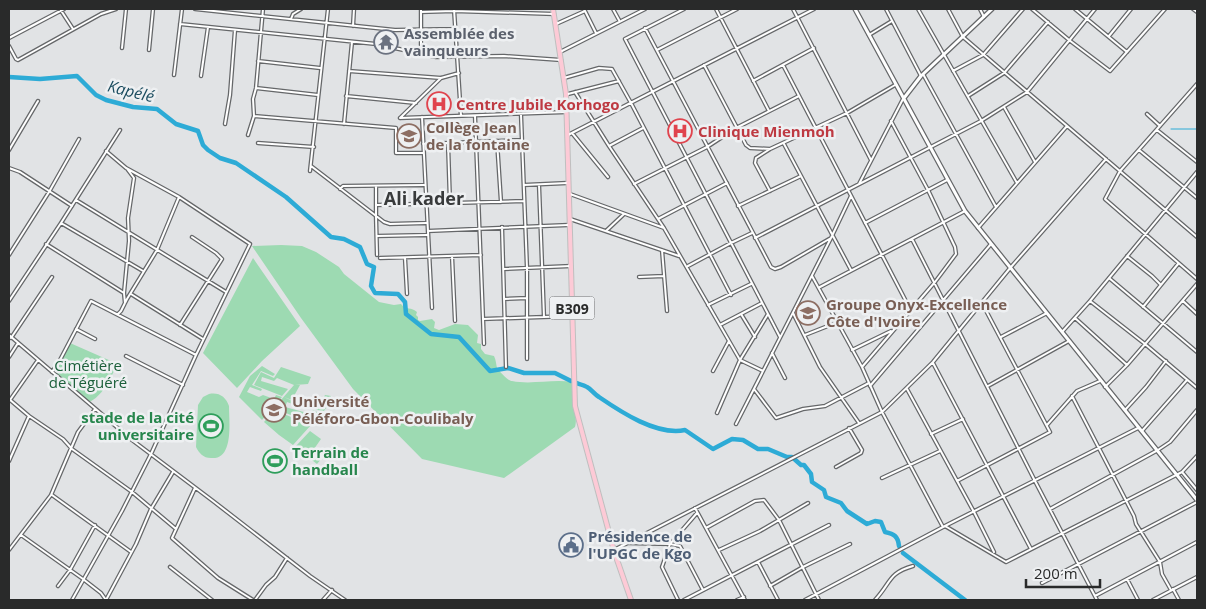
<svg xmlns="http://www.w3.org/2000/svg" width="1206" height="609" font-family="'Open Sans',sans-serif">
<style>
.green{fill:#9ddab2}
.lines{fill:none;stroke-linecap:round;stroke-linejoin:round}
.stream{stroke:#2dabd6;stroke-width:1}
.river{stroke:#2dabd6;stroke-width:4.5}
.street-casing{stroke:#656769;stroke-width:4.5}
.secondary-casing{stroke:#656769;stroke-width:5.5}
.primary-casing{stroke:#bfbfbf;stroke-width:6}
.street{stroke:#fff;stroke-width:2}
.secondary{stroke:#fff;stroke-width:3}
.primary{stroke:#fdcad6;stroke-width:4}
.labels{text-anchor:middle;dominant-baseline:central;stroke-width:5;stroke-linejoin:round;paint-order:stroke}
.shield{fill:#eef0f2;stroke:#646566;stroke-width:1}
.shield-label{font-size:14px;font-weight:bold;fill:#292a2a}
.worship-label{font-size:15px;font-weight:bold;fill:#5b616d;stroke:#eef0f2;text-anchor:start}
.health-label{font-size:15px;font-weight:bold;fill:#be3a42;stroke:#eef0f2;text-anchor:start}
.education-label{font-size:15px;font-weight:bold;fill:#785e54;stroke:#eef0f2;text-anchor:start}
.park-label{font-size:15px;fill:#1c603b;stroke:#eef0f2}
.leisure-label{font-size:15px;font-weight:bold;fill:#27864d;stroke:#eef0f2;text-anchor:end}
.service-label{font-size:15px;font-weight:bold;fill:#4e5e75;stroke:#eef0f2;text-anchor:start}
.water-label{font-size:16px;font-style:italic;fill:#1a4b5e;stroke:#eef0f2}
.quarter-label{font-size:18px;font-weight:bold;fill:#383a3b;stroke:#eef0f2}
</style>
<rect width="100%" height="100%" fill="#e1e3e5"/>
<path class="green" d="M281,245L302,246L316,252L339,267L344,274L379,302L394,305L401,304C405,310 412,307 417,312L416,315L418,317V320L420,321L432,319L435,322L434,328L439,330L455,324L468,325L478,335L477,343L481,344V349L485,354L494,356C496,360 496,364 497,368C499,371 508,381 512,381C531,385 552,379 572,382C572,393 578,418 575,427L504,478L422,459L353,389L301,318L252,246Z
M253,258L300,326L262,361L237,388L203,353Z
M70,343L111,361L116,367C110,379 102,397 89,402L54,373L62,360Z
M262,366L275,374L273,376L261,371L252,385L262,389L261,391L250,387L247,392L259,397L263,395L274,399L276,395L282,397L262,420L239,397L250,376Z
M281,367L311,377L308,384L295,385H300L294,396L321,403L325,395L331,396V402L323,412L284,397L301,405L298,406L287,402L285,407L311,414L313,410L321,414L312,424L274,408L294,385L277,378L274,381L262,377L261,381L288,389L282,396L254,385L261,372L274,378Z
M209,394C219,392 226,397 229,406C229,422 234,460 211,458C203,458 199,453 196,447L198,405L203,397Z
M274,410L311,425L293,445L279,435L264,422Z
M310,431L321,439L314,449L317,452L316,454L322,458L317,464L295,447Z"/>
<g class="lines">
<path class="stream" d="M1171,129H1197"/>
<path class="river" d="M9,77L40,79L77,76L96,95L106,100L133,107L157,109L176,124L198,131L203,145L208,150L220,158L236,163L286,197L331,237L344,239L360,247L367,264L374,267L371,286L375,293L398,294L405,302L406,314L431,334L459,337L490,371L508,368L524,373H555L571,381
M576,383C579,384 584,385 587,387C591,389 594,394 599,397C621,412 657,436 685,430L713,449L732,439L743,440L758,449H768L787,457H792L801,465H804L811,474L812,482L824,490L826,497L841,503L847,511L867,524L875,521L881,522L885,532C894,534 898,536 899,546
M903,553L965,600"/>
<g class="street-casing">
<path id="street" d="M60,9L73,29
M195,9L395,30L455,29
M454,9L461,116
M584,9L596,33
M613,9L619,20
M684,9L625,39L780,337
M716,9L769,111
M793,9L871,160
M886,9L921,76
M918,9L1017,183
M948,9L963,37L1197,237
M980,9L984,17
M1032,9L1069,40L1110,71L1165,9
M1075,9L1127,52
M1193,9L1197,12
M421,12L454,11L554,14
M291,19L293,14L301,9
M180,24L376,44L436,57L504,56L561,60
M556,24L585,11
M353,26L354,9
M645,28L771,267L775,269L781,267L831,238
M869,35L892,21
M1109,36L1131,9
M9,38L64,9
M9,46L16,59L18,60L101,14L116,9
M122,48L126,9
M149,50L153,9
M657,50L737,9
M560,52L645,9
M421,54V9
M258,61L320,68
M704,65L746,145L750,148L770,149
M783,65L910,309
M349,71L441,78L459,73
M953,71L983,55L1023,9
M923,74L996,207
M174,75L182,9
M201,76L208,27
M564,78L599,68L612,69L631,103L731,295
M753,81L814,48
M1197,84L1120,171L1105,199L1197,279
M256,88L318,95
M575,92L609,146L664,228L740,360L763,371
M568,94L619,81
M346,96L416,103
M968,96L1004,73L1048,22
M1004,107L1035,162
M1147,114L1160,126
M521,115L527,268V359
M254,116L396,128V153H423
M475,116L484,344
M422,117L432,308
M400,118L567,112
M400,118L441,78
M225,124L230,95L235,30
M344,124L352,42
M1157,130L1197,162
M572,133L608,177
M248,135L254,116L253,99L256,88L263,9
M568,135L814,9
M497,141L501,202
M258,143L314,147
M448,143L450,203
M423,144L522,140
M784,144L851,270
M609,146L643,128
M9,150L38,101
M1139,150L1197,198
M311,166L384,222L390,224L426,223
M9,168L20,172L72,206
M310,171L328,9
M634,184L707,147L736,128L799,96
M859,184L903,99
M524,185L567,183
M539,185L544,317
M376,186V216L377,255
M340,189L343,186L424,185
M770,191L755,163L756,158L770,149L847,113L895,85
M570,194L664,228
M76,200L226,292
M377,205L524,201
M738,206L801,176
M570,219L679,256
M658,219L727,183
M61,223L143,271
M865,223L947,180
M502,227L506,367
M978,228L1067,126
M428,231L568,225
M606,231L624,214
M377,236L427,235
M755,238L981,121L1027,92L1095,9
M912,239L1035,481L1097,600
M46,244L124,293
M662,250L667,311
M9,255L49,192L79,139
M452,256L455,321
M1127,256L1152,276L1161,285
M380,258L481,255
M405,258L407,294
M688,266L731,243L752,233
M504,269L571,266
M812,276L862,367L882,412L943,527
M639,277L664,276
M1109,278L1197,352
M820,287L965,211
M131,294L203,339
M504,299L527,298
M9,301L61,223L120,130
M1090,301L1145,344L1197,388
M1183,301L1197,314
M125,303L124,293L129,241L128,218L134,178L128,170
M708,305L751,284
M1143,307L1178,264
M793,313L820,367L859,423
M118,314L121,311L127,299L157,250L179,197
M741,314L755,337
M1075,318L1127,365
M483,319L572,316
M180,325L222,259L216,253L192,237
M720,325L762,303
M76,329L95,339
M1062,332L1090,301L1197,172
M9,335L132,440L213,501L310,576L345,600
M805,335L838,322
M1001,337L1047,313
M11,338L52,277
M852,350L891,331
M772,353L785,378
M126,356L183,385
M9,357L18,343
M933,363L1031,549
M862,367L935,282L956,254L955,247L928,190L891,121
M713,371L729,341
M52,372L60,360L91,301L196,355
M870,386L991,244
M988,386L1069,341
M1105,387L1127,365L1197,284
M754,389L776,418L803,409L825,406L869,383
M907,389L974,512L994,552
M1072,396L1134,516L1136,524L1160,562L1162,574L1171,590
M9,399L29,416L63,439L72,449L132,492L176,529
M10,400L38,360
M1125,410L1146,387L1166,361
M717,413L740,360L768,314
M736,424L831,238L851,196
M1047,425L1077,391L1100,381
M1142,431L1187,380
M931,434L963,419
M9,461L29,416
M836,467L861,453L862,450L849,428
M1182,472L1197,490
M882,478L940,451
M957,481L1050,432L982,303
M195,488L172,538L218,578L253,600
M52,495L131,552
M695,508L745,600
M1050,509L1158,450L1170,442L1197,410
M945,526L1006,562L1182,472L1197,456
M706,528L755,501L764,500L779,520L819,600
M21,535L83,579L101,593L106,600
M629,543L670,544L697,513
M9,550L51,495L78,432L95,409
M614,550L882,412L933,362L1011,267L1106,159
M719,550L760,531L808,503
M758,562L778,600
M170,567L212,600
M1127,579L1138,600
M1042,583L1197,502
M58,586L70,570L95,525
M770,586L803,567L850,544
M1173,589L1179,600
M1095,596L1197,542
M72,600L122,511L151,454L196,355L250,244L179,197L126,168L106,151
M106,600L136,544L151,509L173,472
M255,600L266,585L275,577L287,558
M323,600L332,590
M678,600L662,567L670,544L680,546L703,590
M684,600L829,525
M737,600L744,597
M805,600L943,527L1138,428
M875,600C891,583 888,573 913,566
M1153,600L1197,577"/>
</g>
<g class="secondary-casing">
<path id="secondary" d="M855,9L965,211L1197,500
M904,98L921,76L992,9"/>
</g>
<g class="primary-casing">
<path id="primary" d="M553,9L566,94L575,406L614,551L631,600"/>
</g>
<use href="#street" class="street"/>
<use href="#secondary" class="secondary"/>
<use href="#primary" class="primary"/>
</g>
<defs>
<g id="temple-ring" transform="scale(1.25)"><circle r="9.5" fill="#eef0f2" stroke="#6b7280" stroke-width="1.5"/><path d="M0-6L5-2H3V0L6.5 2.5H4V6H1.5V3h-3V6H-4V2.5H-6.5L-3 0V-2H-5Z" fill="#6b7280"/></g>
<g id="hospital-ring" transform="scale(1.25)"><circle r="9.5" fill="#eef0f2" stroke="#e0444e" stroke-width="1.5"/><path d="M-5-5h3v3.5h4V-5h3V5h-3V1.5h-4V5h-3Z" fill="#e0444e"/></g>
<g id="university-ring" transform="scale(1.25)"><circle r="9.5" fill="#eef0f2" stroke="#8d6e63" stroke-width="1.5"/><path d="M0-5L7-2L0 1L-7-2ZM-4 1L0 2.5L4 1V4Q0 6-4 4Z" fill="#8d6e63"/></g>
<g id="stadium-ring" transform="scale(1.25)"><circle r="9.5" fill="#eef0f2" stroke="#2e9e5b" stroke-width="1.5"/><path d="M0-5a6.5 5 0 1 0 0 10a6.5 5 0 1 0 0-10ZM-3.5-1.8h7v3.6h-7Z" fill="#2e9e5b"/></g>
<g id="civic-ring" transform="scale(1.25)"><circle r="9.5" fill="#eef0f2" stroke="#5c6f8a" stroke-width="1.5"/><path d="M-.6-6.5H3V-4.5H.6V-3L4-1V1h2V6H-6V1h2V-1L-.6-3ZM-1.2 2.5V6h2.4V2.5Z" fill="#5c6f8a"/></g>
</defs>
<g fill-rule="evenodd">
<use href="#temple-ring" x="386" y="42"/>
<use href="#hospital-ring" x="439" y="104"/>
<use href="#hospital-ring" x="680" y="131"/>
<use href="#university-ring" x="409" y="136"/>
<use href="#university-ring" x="808" y="313"/>
<use href="#university-ring" x="274" y="410"/>
<use href="#stadium-ring" x="211" y="426"/>
<use href="#stadium-ring" x="275" y="461"/>
<use href="#civic-ring" x="571" y="545"/>
</g>
<g class="labels">
<rect class="shield" x="549.5" y="296.5" width="45" height="23" rx="4"/>
<g class="shield-label">
<text x="572" y="308">B309</text>
</g>
<g class="worship-label">
<text x="404" y="33">Assemblée des<tspan x="404" dy="17">vainqueurs</tspan></text>
</g>
<g class="health-label">
<text x="456" y="104">Centre Jubile Korhogo</text>
<text x="698" y="131">Clinique Mienmoh</text>
</g>
<g class="education-label">
<text x="426" y="127">Collège Jean<tspan x="426" dy="17">de la fontaine</tspan></text>
<text x="826" y="304">Groupe Onyx-Excellence<tspan x="826" dy="17">Côte d'Ivoire</tspan></text>
<text x="292" y="401">Université<tspan x="292" dy="17">Péléforo-Gbon-Coulibaly</tspan></text>
</g>
<g class="park-label">
<text x="88" y="365">Cimétière<tspan x="88" dy="17">de Téguéré</tspan></text>
</g>
<g class="leisure-label">
<text x="194" y="417">stade de la cité<tspan x="194" dy="17">universitaire</tspan></text>
<text x="292" y="452" text-anchor="start">Terrain de<tspan x="292" dy="17">handball</tspan></text>
</g>
<g class="service-label">
<text x="588" y="536">Présidence de<tspan x="588" dy="17">l'UPGC de Kgo</tspan></text>
</g>
<g class="water-label">
<text transform="translate(131 91) rotate(14)">Kapélé</text>
</g>
<g class="quarter-label">
<text x="424" y="198">Ali kader</text>
</g>
</g>
<rect width="1206" height="609" fill="none" stroke="#292a2a" stroke-width="20"/>
<path d="M1026 579v8h74v-8" fill="none" stroke="#292a2a" stroke-width="2.5"/>
<text x="1034" y="579" font-size="15" fill="#292a2a" stroke="#eef0f2" stroke-width="4" paint-order="stroke">200 m</text>
</svg>
